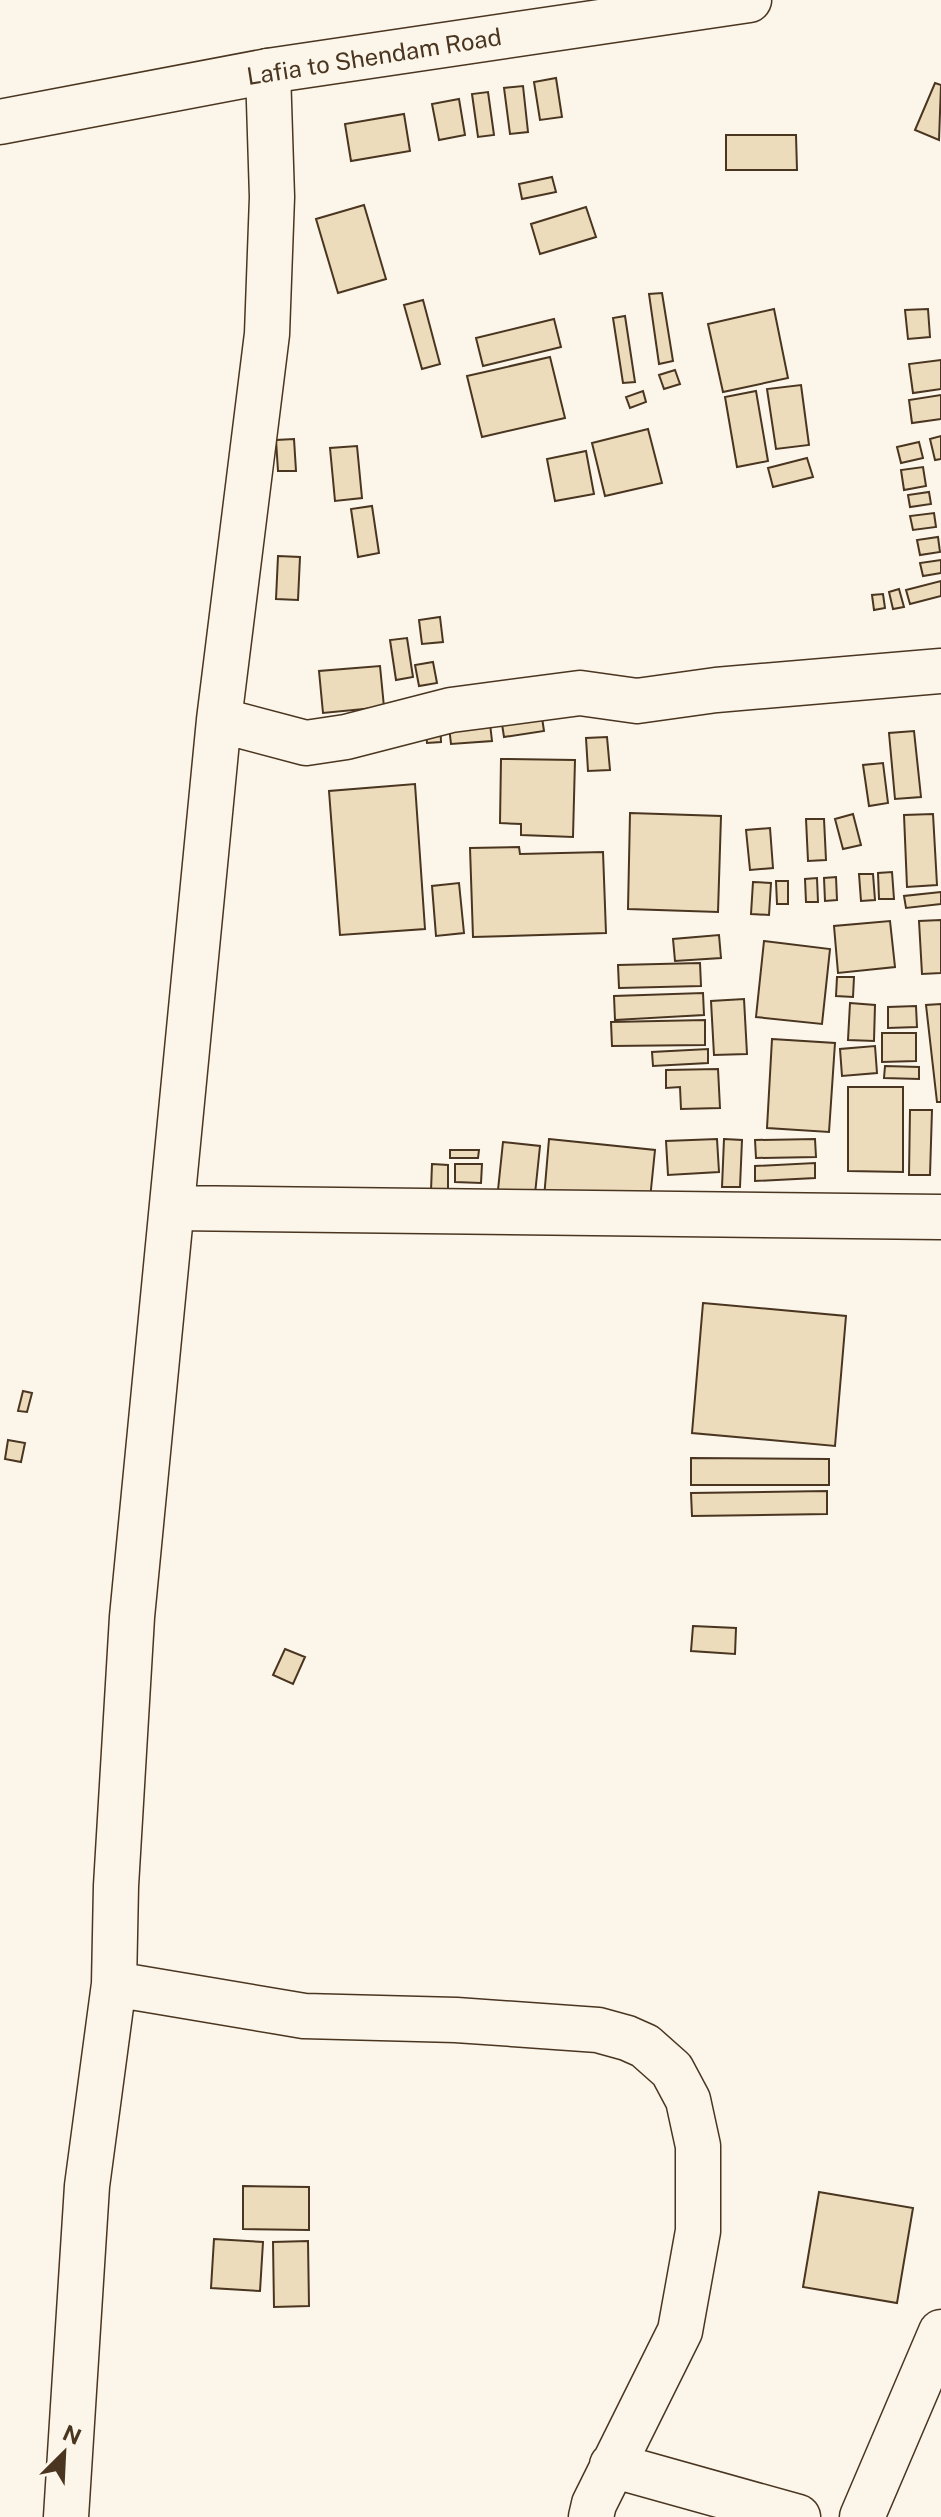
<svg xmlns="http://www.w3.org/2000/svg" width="941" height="2517" font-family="'Public Sans',sans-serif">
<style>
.building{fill:#ecdcbc;stroke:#4a3520;stroke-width:2}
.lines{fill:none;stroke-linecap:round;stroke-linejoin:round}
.minor-casing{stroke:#4a3520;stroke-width:47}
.major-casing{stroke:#4a3520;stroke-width:47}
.minor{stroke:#fbf6e9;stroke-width:44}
.major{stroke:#fbf6e9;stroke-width:44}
.labels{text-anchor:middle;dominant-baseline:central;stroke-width:6;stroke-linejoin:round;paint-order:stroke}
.street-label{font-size:24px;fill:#4a3520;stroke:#fbf6e9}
</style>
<rect width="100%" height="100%" fill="#fbf6e9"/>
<path class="building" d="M556,78L562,117L540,120L534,82Z
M935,83L941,85L939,140L915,130Z
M523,86L528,132L510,134L504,88Z
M488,92L494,135L478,137L472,94Z
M459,99L465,135L439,140L432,104Z
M404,114L410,151L351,161L345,124Z
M726,135H796L797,170H726Z
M552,177L556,192L522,199L519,184Z
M364,205L386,279L338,293L316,219Z
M586,207L596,237L540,254L531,224Z
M662,293L673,361L659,364L649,294Z
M423,300L440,364L422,369L404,305Z
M774,309L788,378L723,392L708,324Z
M928,309L930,337L908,339L905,310Z
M625,316L635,382L623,383L613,318Z
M554,319L561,347L483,366L476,338Z
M550,357L565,418L482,437L467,376Z
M941,360V389L913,393L909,364Z
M675,370L680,384L664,389L659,375Z
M801,385L809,445L776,449L767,389Z
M643,391L646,402L630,408L626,397Z
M756,391L768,461L737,467L725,397Z
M941,395V419L912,423L909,400Z
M648,429L662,483L605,496L592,443Z
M941,436V459L935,460L930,439Z
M294,439L296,471H278L276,440Z
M919,442L923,458L901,463L897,447Z
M357,446L362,498L335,501L330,448Z
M586,451L594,494L555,501L547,459Z
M807,458L813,477L773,487L768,468Z
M923,467L926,486L904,490L901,470Z
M929,492L931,504L910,507L908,495Z
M372,506L379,553L358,557L351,509Z
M934,513L936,527L913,530L910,516Z
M938,537L940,552L920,555L917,540Z
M278,556L300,557L298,600L276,599Z
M941,560V573L923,576L920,563Z
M941,581V596L910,604L906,590Z
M899,589L904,607L893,609L889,592Z
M883,594L885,608L874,610L872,595Z
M440,617L443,642L422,644L419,620Z
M407,638L413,677L396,680L390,640Z
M433,662L437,683L419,686L415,665Z
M380,666L384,707L323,713L319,671Z
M540,704L544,731L504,737L500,711Z
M489,715L492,741L451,744L448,718Z
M440,721L441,742L427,743L425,722Z
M914,731L921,797L895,799L889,733Z
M607,737L610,770L588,771L586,738Z
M501,759L575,760L573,837L521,835V824L500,823Z
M883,763L888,803L869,806L863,765Z
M415,784L425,929L340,935L329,791Z
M630,813L721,816L718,912L628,909Z
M853,814L861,845L843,849L835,819Z
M933,814L937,885L907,887L904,815Z
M806,819H824L826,860L808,861Z
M770,828L773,868L750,870L746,830Z
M519,847L520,854L603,852L606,933L473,937L470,848Z
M892,872L894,899H879L878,873Z
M859,874H873L875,900L861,901Z
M836,877L837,900L825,901L824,878Z
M817,878L818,902H806L805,879Z
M776,881H788V904H777Z
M753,882L771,883L769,915L751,914Z
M459,883L464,933L436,936L432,886Z
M941,892V904L906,908L904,896Z
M941,920V973L922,974L919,921Z
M890,921L895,967L838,973L834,926Z
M719,935L721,958L675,961L673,939Z
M764,941L830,949L822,1024L756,1017Z
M700,963L701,986L619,988L618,965Z
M837,977H854L853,997L836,996Z
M703,993L704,1015L615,1020L614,996Z
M744,999L747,1054L714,1055L711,1001Z
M850,1003L875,1005L874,1041L848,1040Z
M941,1004V1102H937L926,1005Z
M916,1006L917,1027L888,1028V1007Z
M705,1020V1045L612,1046L611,1022Z
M882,1033H916V1061L882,1062Z
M772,1039L835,1043L829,1132L767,1128Z
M875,1046L877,1073L842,1076L840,1049Z
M708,1049V1063L653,1066L652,1052Z
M885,1066L919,1067V1079L884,1078Z
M718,1069L720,1108L681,1109L680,1087L666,1088V1070Z
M848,1087H903V1172L848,1171Z
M910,1110H932L930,1175H909Z
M549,1139L655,1150L649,1209L544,1198Z
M717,1139L719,1172L668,1175L666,1141Z
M724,1139L742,1140L740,1187H722Z
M815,1139L816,1157L756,1158L755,1140Z
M503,1142L540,1146L535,1194L498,1190Z
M450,1150H479L478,1158H450Z
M815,1163V1178L755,1181V1166Z
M432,1164L448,1165V1190L431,1191Z
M455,1164H482L481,1183L455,1182Z
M703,1303L846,1316L835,1446L692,1433Z
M23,1391L32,1393L27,1412L18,1411Z
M8,1440L25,1443L21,1462L5,1459Z
M691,1458L829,1459V1485H691Z
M827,1491V1514L692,1516L691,1493Z
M693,1626L736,1628L735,1654L691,1651Z
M285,1649L305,1657L293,1684L273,1675Z
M243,2186L309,2187V2230L243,2229Z
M819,2192L913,2208L897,2303L803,2287Z
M214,2239L263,2242L260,2291L211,2288Z
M308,2241L309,2306L274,2307L273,2242Z"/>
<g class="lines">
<g class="minor-casing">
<path id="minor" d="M268,71L272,197L267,334L219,720L132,1617L116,1886L114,1984L304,2016L456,2020L598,2030L627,2038L645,2046L672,2070L688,2100L698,2146V2231L680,2331L594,2504L591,2517
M219,720L306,743L346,737L451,710L580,693L637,701L716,690L941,671
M174,1208L941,1217
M612,2465L798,2517
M66,2517L87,2186L114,1984
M862,2517L941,2332"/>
</g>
<g class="major-casing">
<path id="major" d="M0,122L268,71L749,0"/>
</g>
<use href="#minor" class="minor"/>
<use href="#major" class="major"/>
</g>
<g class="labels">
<g class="street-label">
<text transform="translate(374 56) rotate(-9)">Lafia to Shendam Road</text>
</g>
</g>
<g transform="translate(64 2453) rotate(24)" stroke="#fbf6e9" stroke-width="6" paint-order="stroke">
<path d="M0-6L14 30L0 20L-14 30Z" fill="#4a3520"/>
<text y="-12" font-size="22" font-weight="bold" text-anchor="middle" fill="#4a3520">N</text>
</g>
</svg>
